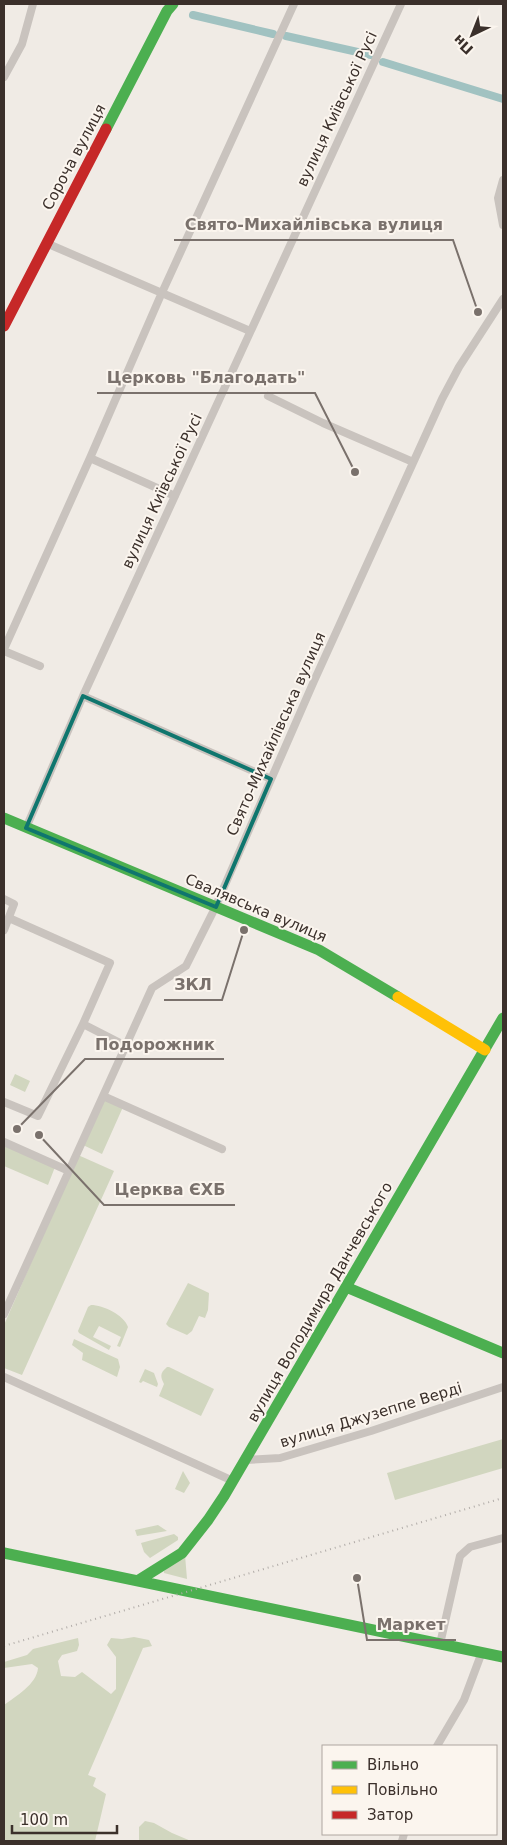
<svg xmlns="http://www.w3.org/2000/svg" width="507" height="1845" font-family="'DejaVu Sans',sans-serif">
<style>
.green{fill:#d1d6bf}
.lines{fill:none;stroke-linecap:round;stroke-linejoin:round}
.canal{stroke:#a1c2c1;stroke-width:8}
.street{stroke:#c9c3be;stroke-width:8}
.fast{stroke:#4caf50;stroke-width:11}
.slow{stroke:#ffc107;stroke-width:11}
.jam{stroke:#c62828;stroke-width:11}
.rail{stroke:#b1aca8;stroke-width:2;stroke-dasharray:1 4;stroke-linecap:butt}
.marked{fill:none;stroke:#0f766e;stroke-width:4;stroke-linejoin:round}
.labels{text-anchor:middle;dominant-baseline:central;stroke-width:4;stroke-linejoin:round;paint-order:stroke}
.street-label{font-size:15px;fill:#3b302b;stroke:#fbf5ee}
.leader{fill:none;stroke:#7a716c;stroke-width:2}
.callout-dot{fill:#7a716c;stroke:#fbf5ee;stroke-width:2}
.callout-label{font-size:16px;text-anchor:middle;font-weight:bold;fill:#7a716c;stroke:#fbf5ee;stroke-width:4;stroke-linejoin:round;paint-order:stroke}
</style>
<rect width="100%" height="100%" fill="#f0ebe5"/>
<path class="green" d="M15,1074L30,1081L25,1092L10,1085Z
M104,1098L123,1107L102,1154L83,1145Z
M4,1144L55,1167L48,1185L4,1166Z
M78,1155L114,1171L22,1375L4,1368V1325Z
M188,1283L209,1293L208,1310L205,1318L199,1316L192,1331L187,1335L169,1327L166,1324Z
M91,1305C103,1305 124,1315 128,1327L120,1347L117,1346L121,1337L99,1326L93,1337L111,1346L109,1350L79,1333L78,1331L88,1307Z
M74,1339L118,1359L120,1367L117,1377L82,1360L83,1353L72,1345Z
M167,1367H169L214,1389L201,1416L159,1396L164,1384C160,1376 160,1373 167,1367Z
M145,1369L154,1373L158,1384L157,1387L143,1381L141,1383L139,1382Z
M503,1439V1468L395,1500L387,1473Z
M183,1471L190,1483L184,1493L175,1489Z
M158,1525L167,1531L137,1536L135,1530Z
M174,1534L178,1537V1540L150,1558L144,1552L141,1543Z
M185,1555L187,1579L164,1573V1571Z
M134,1637L149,1640L152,1646L143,1648L88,1775L96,1778L93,1786L106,1794L95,1841H4V1705C15,1697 37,1684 38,1668L32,1664L4,1668V1662L27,1655L33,1649L78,1638L79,1645L77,1651L62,1655L58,1661L61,1676L75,1677L82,1672L111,1694L116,1689V1657L107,1645L111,1638L122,1639Z
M145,1821L154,1823L172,1833L191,1841H139V1827Z"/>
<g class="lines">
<path class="canal" d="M193,15L273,34
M286,36L371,55
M383,62L503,99"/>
<path class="street" d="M4,77L22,44L33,4
M503,180L498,198L503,225
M46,243L250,331
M268,396L323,423L413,462
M90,458L175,496
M4,649L90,458L160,297L294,4
M4,651L40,666
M83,696L271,779
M26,828L83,696L401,4
M4,899L14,904L4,930
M9,918L110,963L83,1024
M103,1096L222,1149
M4,1102L38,1116L83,1024L126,1046
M4,1142L69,1171
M4,1314L152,988L186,966L214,910L314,681L442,399L459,367L503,299
M4,1377L233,1481
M245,1460L280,1458L371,1431L503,1387
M440,1644L460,1556L470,1547L503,1538
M437,1746L464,1700L482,1652
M402,1841L404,1834"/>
<path class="fast" d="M106,129L167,11L173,4
M4,818L319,950L398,997
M346,1287L503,1353
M4,1553L503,1657
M139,1580L182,1553L208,1520L224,1496L503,1018"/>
<path class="slow" d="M398,997L485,1050"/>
<path class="jam" d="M4,326L106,129"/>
<path class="rail" d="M4,1646L503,1498"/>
</g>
<path class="marked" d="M83,696L271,779L216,907L26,828Z"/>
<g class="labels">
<g class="street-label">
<text transform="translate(337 109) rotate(-65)">вулиця Київської Русі</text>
<text transform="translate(74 157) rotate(-62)">Сороча вулиця</text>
<text transform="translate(162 491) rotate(-65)">вулиця Київської Русі</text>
<text transform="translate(276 734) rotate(-66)">Свято-Михайлівська вулиця</text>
<text transform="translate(256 908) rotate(23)">Свалявська вулиця</text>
<text transform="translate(320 1302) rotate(-60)">вулиця Володимира Данчевського</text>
<text transform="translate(371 1415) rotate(-17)">вулиця Джузеппе Верді</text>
</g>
</g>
<path class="leader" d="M478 312L453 240H174M355 472L315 393H97M244 930L222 1000H164M17 1129L85 1059H224M39 1135L104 1205H235M357 1578L367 1640H456"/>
<g class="callout-dot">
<circle cx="478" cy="312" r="5"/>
<circle cx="355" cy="472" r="5"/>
<circle cx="244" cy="930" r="5"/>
<circle cx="17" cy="1129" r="5"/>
<circle cx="39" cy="1135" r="5"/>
<circle cx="357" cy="1578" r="5"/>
</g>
<g class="callout-label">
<text x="314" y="230">Свято-Михайлівська вулиця</text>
<text x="206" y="383">Церковь "Благодать"</text>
<text x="193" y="990">ЗКЛ</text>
<text x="155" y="1050">Подорожник</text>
<text x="170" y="1195">Церква ЄХБ</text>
<text x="411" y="1630">Маркет</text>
</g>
<rect width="507" height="1845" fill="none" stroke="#3b302b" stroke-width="10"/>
<rect x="322" y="1745" width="175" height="90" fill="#fbf5ee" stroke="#aea6a0"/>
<rect x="332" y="1761" width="25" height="8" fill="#4caf50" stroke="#aea6a0"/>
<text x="367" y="1770" font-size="15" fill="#3b302b">Вільно</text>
<rect x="332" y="1786" width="25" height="8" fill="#ffc107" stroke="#aea6a0"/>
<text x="367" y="1795" font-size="15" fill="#3b302b">Повільно</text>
<rect x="332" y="1811" width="25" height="8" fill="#c62828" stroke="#aea6a0"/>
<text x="367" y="1820" font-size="15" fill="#3b302b">Затор</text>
<g transform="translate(472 35) rotate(223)" stroke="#fbf5ee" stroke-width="4" paint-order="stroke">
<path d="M0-4L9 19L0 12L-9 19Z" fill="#3b302b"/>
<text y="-8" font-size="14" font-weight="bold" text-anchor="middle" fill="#3b302b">Пн</text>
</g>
<path d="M12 1825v8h105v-8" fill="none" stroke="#3b302b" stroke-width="2.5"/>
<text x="20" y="1825" font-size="15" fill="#3b302b" stroke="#fbf5ee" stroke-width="4" paint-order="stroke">100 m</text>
</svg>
